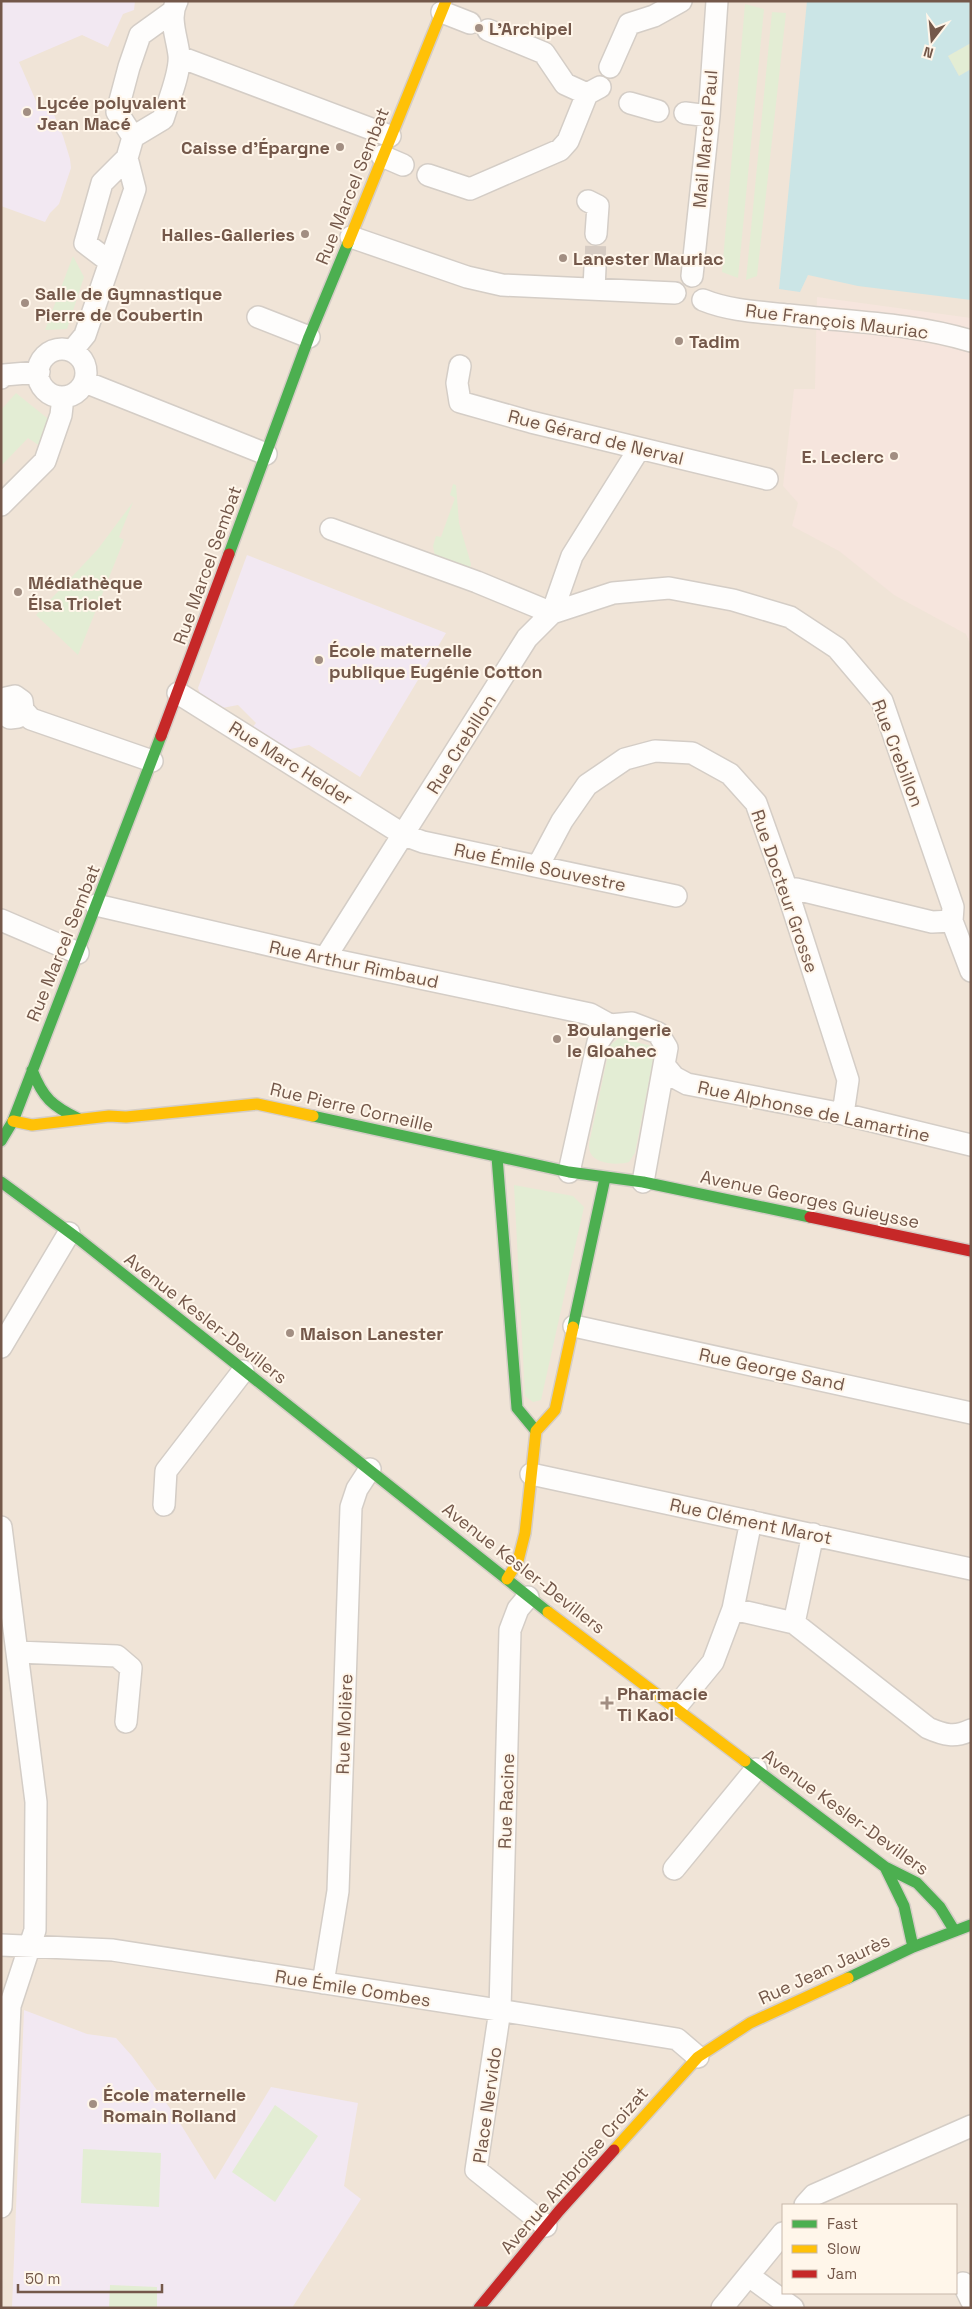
<svg xmlns="http://www.w3.org/2000/svg" width="972" height="2309" font-family="'Space Grotesk',sans-serif">
<style>
.residential{fill:#f0e4d7;fill-rule:evenodd}
.commercial{fill:#f6e5dd}
.education{fill:#f2e8f2}
.green{fill:#e3edd4}
.water{fill:#cbe5e6}
.lines{fill:none;stroke-linecap:round;stroke-linejoin:round}
.street-tunnel{stroke:#d6cbc2;stroke-width:21;stroke-dasharray:21 11;stroke-linecap:butt}
.street-casing{stroke:#d4cdc6;stroke-width:24}
.fast-casing{stroke:#d5cdc6;stroke-width:14}
.slow-casing{stroke:#d5cdc6;stroke-width:14}
.jam-casing{stroke:#d5cdc6;stroke-width:14}
.street{stroke:#fefdfc;stroke-width:21}
.fast{stroke:#4caf50;stroke-width:11}
.slow{stroke:#ffc107;stroke-width:11}
.jam{stroke:#c62828;stroke-width:11}
.poi-dot{fill:#a28e82;stroke:#fff6ea;stroke-width:2}
.labels{text-anchor:middle;dominant-baseline:central;stroke-width:4;stroke-linejoin:round;paint-order:stroke}
.poi-label{font-size:18px;font-weight:bold;fill:#74584a;stroke:#fff6ea;text-anchor:start}
.street-label{font-size:18px;fill:#74584a;stroke:#fff6ea}
</style>
<rect width="100%" height="100%" fill="#f6f1ea"/>
<path class="residential" d="M1,1H971V2308H1ZM783,2205H956V2293H783Z"/>
<path class="commercial" d="M817,297L971,318V646L966,634L894,595L839,551L792,526L798,503L783,486L794,389H815Z"/>
<path class="education" d="M1,1H135L134,10L123,14L108,47L82,35L19,62L39,108L49,103L63,136L70,159L71,168L59,204L50,213L45,222L1,206Z
M247,555L446,633L360,777L309,745L286,750L251,729L256,723L238,705L217,709L201,697L198,688Z
M24,2010L87,2034L116,2038L132,2056L175,2115L215,2180L271,2087L358,2103L344,2186L361,2199L292,2308H12Z"/>
<path class="green" d="M745,4L764,9L738,278L722,272Z
M772,12L786,13L757,276L746,280Z
M971,43V69L959,76L948,56Z
M73,256L84,277L67,329L45,330Z
M16,393L52,422L43,448L28,438L1,466V410Z
M453,484L456,485L459,523L471,564L470,569L435,556L433,546L436,536L441,537L455,498L450,495Z
M133,502L119,537L124,540L78,655L36,615L98,549Z
M619,1038L652,1046L655,1050L635,1153L629,1162C619,1165 595,1165 590,1152C589,1149 589,1146 589,1144L610,1045Z
M514,1185L573,1196L584,1207L541,1400L533,1402L525,1396Z
M275,2105L318,2136L275,2202L232,2172Z
M83,2149L161,2153L159,2207L81,2203Z
M110,2285L157,2287V2308H109Z"/>
<path class="water" d="M807,1H971V43L948,56L959,76L971,69V300L858,286L808,275L800,292L779,289Z"/>
<g class="lines">
<path class="street-tunnel" d="M595,267L596,234"/>
<g class="street-casing">
<path id="street" d="M442,12L470,23
M488,30L544,53L565,84L587,94
M180,57L390,136
M610,67L629,24L654,16L681,1
M630,103L658,111
M685,113L709,116
M133,137L117,112L129,67L140,35L172,12
M382,156L403,165
M428,175L470,189L560,150L568,141L587,94L600,87
M588,201L598,206L596,234
M351,237L467,277L502,285L675,293
M110,262L85,243L102,183L127,158
M692,276L709,116L717,1
M594,289L595,267
M703,300C730,311 760,312 789,315C850,322 912,323 971,341
M258,317L309,337
M38 373a24 24 0 1 1 48 0a24 24 0 1 1-48 0Z
M72,351L85,335L135,189L127,158L133,137L163,119C168,102 181,72 179,55C177,37 168,17 177,1
M460,366L457,383L460,402L531,422L767,479
M1,378L4,375L39,372
M85,382L266,454
M1,505L45,461L61,415L63,397
M331,529L477,582L552,613L572,556L639,449
M178,693L404,835L423,842L676,896
M1,704L6,698L15,696L22,701L23,710L18,717L10,718L2,713L1,706
M23,710L31,719L152,761
M538,866L562,821L587,785L625,759L655,751L692,753L730,774L756,803L787,890L848,1080L843,1114
M787,890L796,889L932,922L952,921
M96,905L325,958L590,1014L610,1025
M1,920L78,953
M325,958L527,638L552,613L613,593L669,588L733,600L790,617L837,648L882,701L953,907L952,921L971,971
M664,1065L674,1077L687,1084L843,1114L971,1145
M569,1172L598,1042L610,1025L632,1023L658,1033L667,1048L643,1182
M574,1326L971,1413
M1,1347L69,1233
M531,1474L971,1569
M164,1505L166,1471L243,1371
M1,1527L36,1802L35,1930L10,2006L1,2207
M528,1597L518,1609L510,1630L500,2010L476,2170L546,2226
M733,1609L794,1623L928,1728C944,1735 955,1738 971,1730
M794,1623L813,1534
M17,1652L117,1656L131,1668L126,1722
M676,1707L713,1662L733,1609L751,1521
M674,1869L756,1769
M1,1945L113,1950L524,2014L677,2039L698,2057
M323,1983L338,1891L351,1507L357,1489L370,1469
M805,2205L814,2195L971,2126
M749,2276L793,2308
M963,2283L971,2300
M722,2308L783,2233"/>
</g>
<g class="fast-casing">
<path id="fast" d="M229,554L309,337L348,243
M32,1070C43,1098 52,1106 79,1119
M313,1116L569,1172L643,1182L810,1217
M1,1141L13,1121L161,736
M497,1157L517,1408L536,1431
M1,1182L80,1240L548,1612
M573,1327L605,1178
M745,1761L885,1867L917,1883L940,1907L954,1930
M885,1867L904,1906L913,1947
M848,1978L913,1947L971,1925"/>
</g>
<g class="slow-casing">
<path id="slow" d="M348,243L446,1
M13,1121L32,1125L109,1116L126,1117L257,1104L313,1116
M507,1579L518,1561L525,1533L536,1431L555,1410L573,1327
M548,1612L745,1761
M614,2150L698,2057L750,2023L848,1978"/>
</g>
<g class="jam-casing">
<path id="jam" d="M161,736L229,554
M810,1217L971,1251
M479,2308L559,2211L614,2150"/>
</g>
<use href="#street" class="street"/>
<use href="#fast" class="fast"/>
<use href="#slow" class="slow"/>
<use href="#jam" class="jam"/>
</g>
<g class="poi-dot">
<circle cx="479" cy="28" r="5"/>
<circle cx="27" cy="112" r="5"/>
<circle cx="340" cy="147" r="5"/>
<circle cx="305" cy="234" r="5"/>
<circle cx="563" cy="258" r="5"/>
<circle cx="25" cy="303" r="5"/>
<circle cx="679" cy="341" r="5"/>
<circle cx="894" cy="456" r="5"/>
<circle cx="18" cy="592" r="5"/>
<circle cx="319" cy="660" r="5"/>
<circle cx="557" cy="1039" r="5"/>
<circle cx="290" cy="1333" r="5"/>
<path d="M604.5 1695.5h5v5h5v5h-5v5h-5v-5h-5v-5h5z"/>
<circle cx="93" cy="2104" r="5"/>
</g>
<g class="labels">
<g class="poi-label">
<text x="489" y="28">L'Archipel</text>
<text x="37" y="102">Lycée polyvalent<tspan x="37" dy="21">Jean Macé</tspan></text>
<text x="330" y="147" text-anchor="end">Caisse d'Épargne</text>
<text x="295" y="234" text-anchor="end">Halles-Galleries</text>
<text x="573" y="258">Lanester Mauriac</text>
<text x="35" y="293">Salle de Gymnastique<tspan x="35" dy="21">Pierre de Coubertin</tspan></text>
<text x="689" y="341">Tadim</text>
<text x="884" y="456" text-anchor="end">E. Leclerc</text>
<text x="28" y="582">Médiathèque<tspan x="28" dy="21">Élsa Triolet</tspan></text>
<text x="329" y="650">École maternelle<tspan x="329" dy="21">publique Eugénie Cotton</tspan></text>
<text x="567" y="1029">Boulangerie<tspan x="567" dy="21">le Gloahec</tspan></text>
<text x="300" y="1333">Maison Lanester</text>
<text x="617" y="1693">Pharmacie<tspan x="617" dy="21">Ti Kaol</tspan></text>
<text x="103" y="2094">École maternelle<tspan x="103" dy="21">Romain Rolland</tspan></text>
</g>
<g class="street-label">
<text transform="translate(705 139) rotate(-85)">Mail Marcel Paul</text>
<text transform="translate(352 186) rotate(-68)">Rue Marcel Sembat</text>
<text transform="translate(837 321) rotate(7)">Rue François Mauriac</text>
<text transform="translate(596 437) rotate(14)">Rue Gérard de Nerval</text>
<text transform="translate(207 565) rotate(-70)">Rue Marcel Sembat</text>
<text transform="translate(461 744) rotate(-58)">Rue Crebillon</text>
<text transform="translate(898 753) rotate(69)">Rue Crebillon</text>
<text transform="translate(291 763) rotate(32)">Rue Marc Helder</text>
<text transform="translate(540 867) rotate(12)">Rue Émile Souvestre</text>
<text transform="translate(785 891) rotate(71)">Rue Docteur Grosse</text>
<text transform="translate(63 943) rotate(-68)">Rue Marcel Sembat</text>
<text transform="translate(354 964) rotate(12)">Rue Arthur Rimbaud</text>
<text transform="translate(352 1107) rotate(13)">Rue Pierre Corneille</text>
<text transform="translate(814 1111) rotate(12)">Rue Alphonse de Lamartine</text>
<text transform="translate(810 1199) rotate(12)">Avenue Georges Guieysse</text>
<text transform="translate(206 1318) rotate(38)">Avenue Kesler-Devillers</text>
<text transform="translate(772 1369) rotate(12)">Rue George Sand</text>
<text transform="translate(751 1521) rotate(12)">Rue Clément Marot</text>
<text transform="translate(524 1568) rotate(38)">Avenue Kesler-Devillers</text>
<text transform="translate(344 1724) rotate(-88)">Rue Molière</text>
<text transform="translate(506 1801) rotate(-88)">Rue Racine</text>
<text transform="translate(846 1812) rotate(36)">Avenue Kesler-Devillers</text>
<text transform="translate(824 1969) rotate(-25)">Rue Jean Jaurès</text>
<text transform="translate(353 1988) rotate(9)">Rue Émile Combes</text>
<text transform="translate(487 2105) rotate(-82)">Place Nervido</text>
<text transform="translate(574 2170) rotate(-49)">Avenue Ambroise Croizat</text>
</g>
</g>
<rect width="972" height="2309" fill="none" stroke="#74584a" stroke-width="5"/>
<rect x="782" y="2204" width="175" height="90" fill="#fff6ea" stroke="#c7b7aa"/>
<rect x="792" y="2220" width="25" height="8" fill="#4caf50" stroke="#c7b7aa"/>
<text x="827" y="2229" font-size="15" fill="#74584a">Fast</text>
<rect x="792" y="2245" width="25" height="8" fill="#ffc107" stroke="#c7b7aa"/>
<text x="827" y="2254" font-size="15" fill="#74584a">Slow</text>
<rect x="792" y="2270" width="25" height="8" fill="#c62828" stroke="#c7b7aa"/>
<text x="827" y="2279" font-size="15" fill="#74584a">Jam</text>
<g transform="translate(932 40) rotate(196)" stroke="#fff6ea" stroke-width="4" paint-order="stroke">
<path d="M0-4L9 19L0 12L-9 19Z" fill="#74584a"/>
<text y="-8" font-size="14" font-weight="bold" text-anchor="middle" fill="#74584a">N</text>
</g>
<path d="M18 2284v8h144v-8" fill="none" stroke="#74584a" stroke-width="2.5"/>
<text x="25" y="2284" font-size="15" fill="#74584a" stroke="#fff6ea" stroke-width="4" paint-order="stroke">50 m</text>
</svg>
